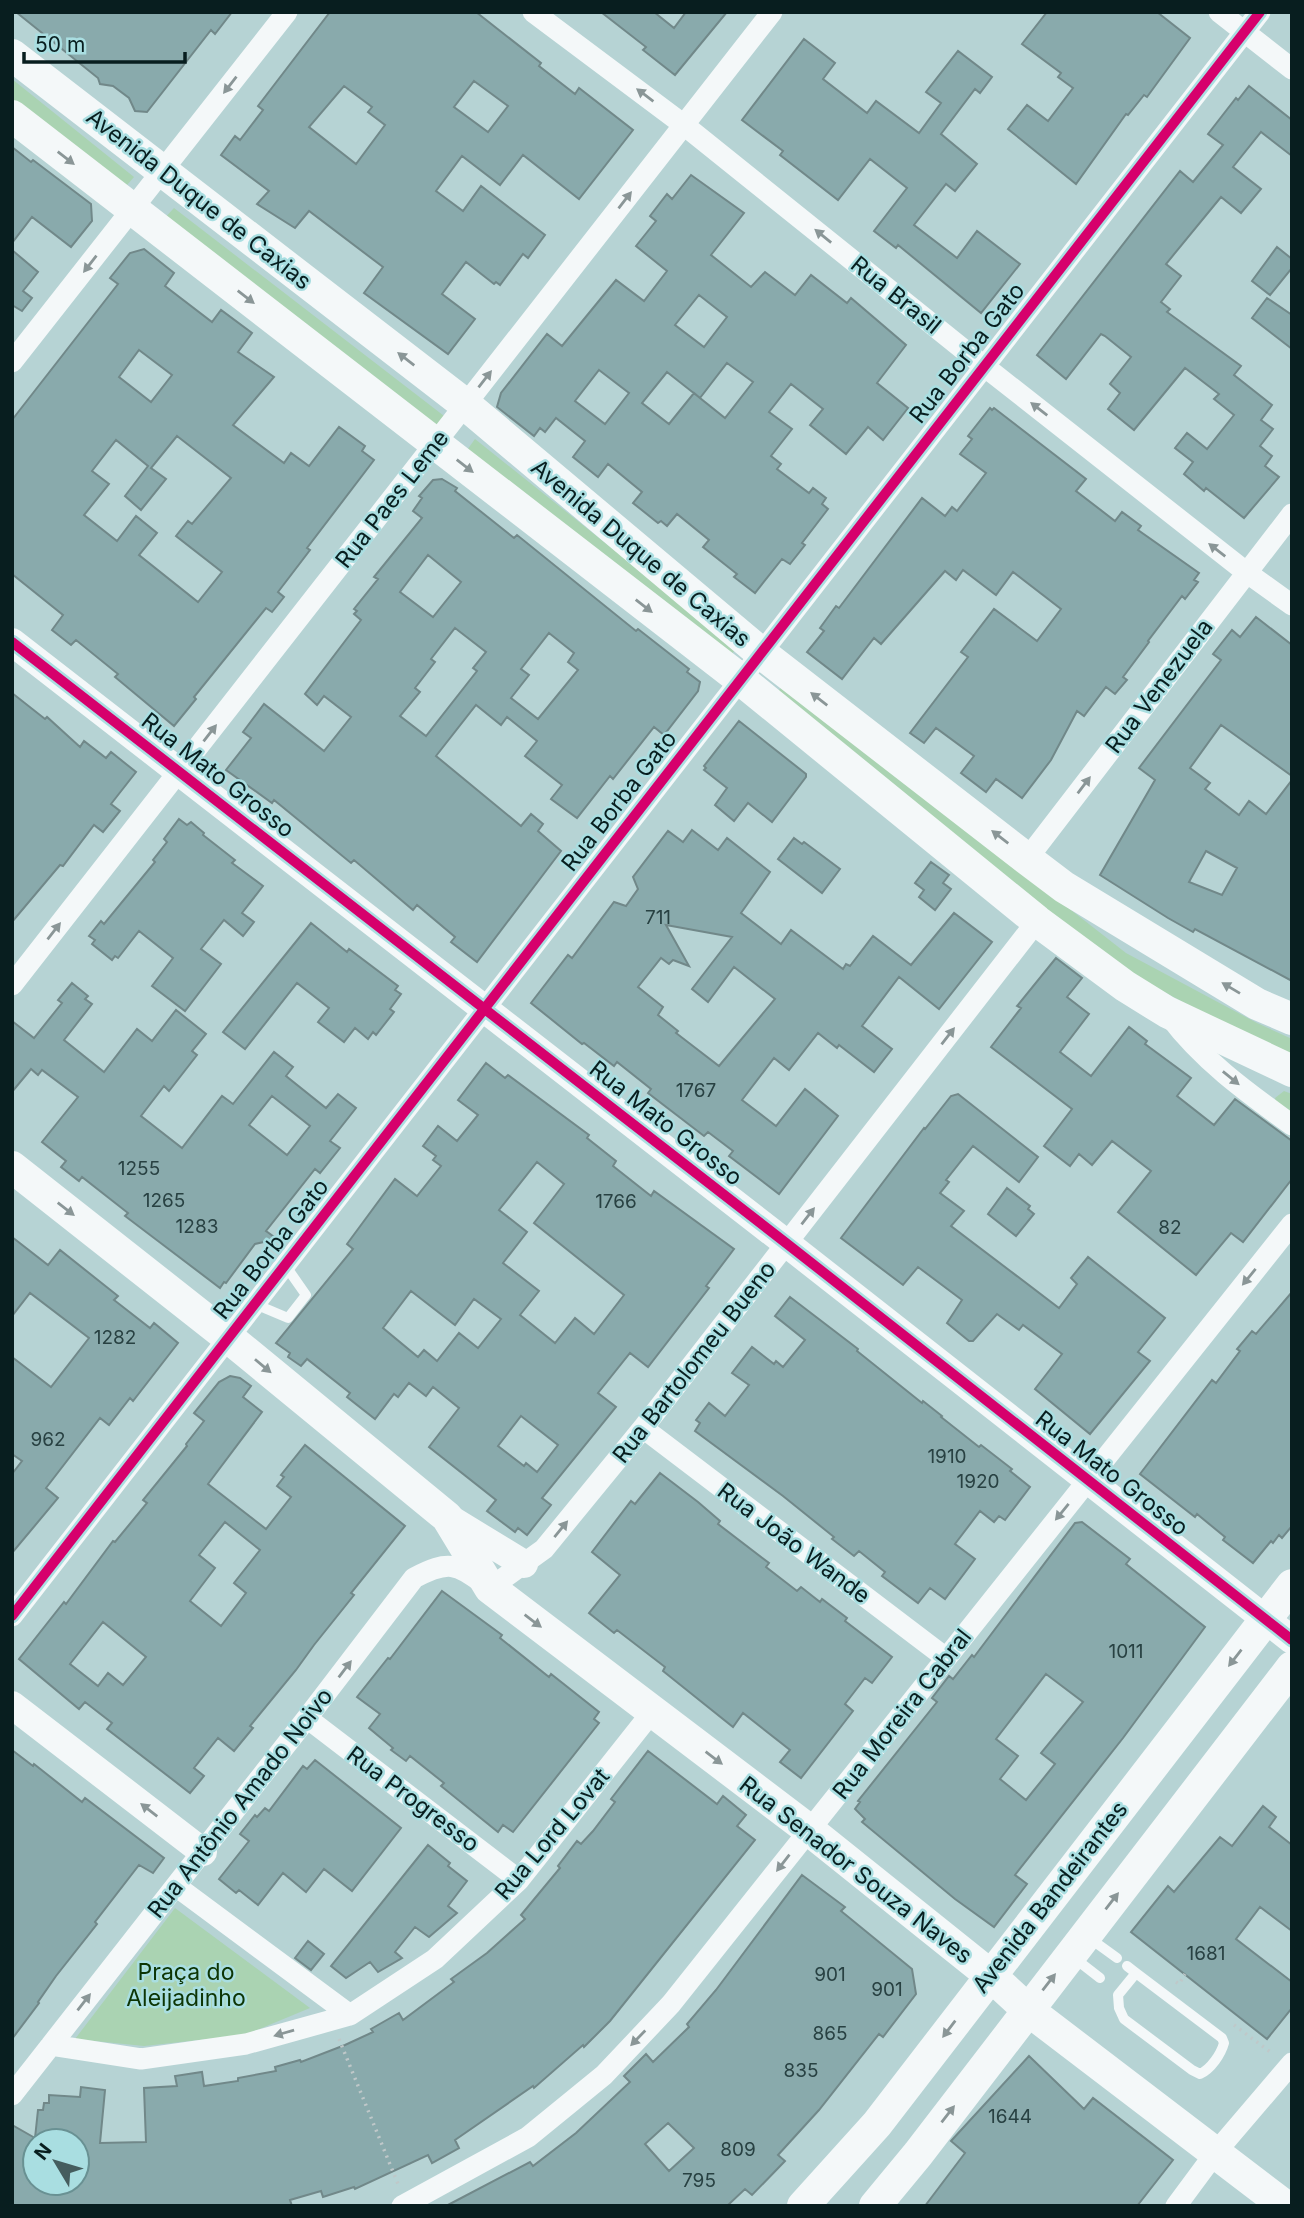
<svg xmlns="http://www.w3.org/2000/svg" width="1304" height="2218" font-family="Inter,sans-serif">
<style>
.green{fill:#aad3b2}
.building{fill:#89aaac;stroke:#718889;stroke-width:2;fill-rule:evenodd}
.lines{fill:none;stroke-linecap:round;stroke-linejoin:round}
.path{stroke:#bfc8c9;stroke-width:3.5;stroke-dasharray:2 5;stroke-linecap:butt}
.service{stroke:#f4f8f9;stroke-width:10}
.minor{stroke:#f4f8f9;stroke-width:21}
.tertiary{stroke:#f4f8f9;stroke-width:28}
.secondary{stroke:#f4f8f9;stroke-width:32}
.cycleway-casing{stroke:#a9dee1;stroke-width:15}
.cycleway{stroke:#d6006c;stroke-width:10}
.oneway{fill:#8a9697}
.labels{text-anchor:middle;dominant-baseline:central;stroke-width:5;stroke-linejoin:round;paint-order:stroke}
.number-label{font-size:19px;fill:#284142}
.street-label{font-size:23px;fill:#081e1f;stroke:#a9dee1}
.park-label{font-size:23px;fill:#0d3504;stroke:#a9dee1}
</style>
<rect width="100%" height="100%" fill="#b6d3d4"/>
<path class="green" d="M12,79L134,177L121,192L12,105Z
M174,208L448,419L436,436L160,223Z
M475,439L737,648L725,661L462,457Z
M783,685L1126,953L1257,1023L1292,1039V1061L1114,965L772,699Z
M1284,1091L1292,1094V1116L1277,1106L1275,1098Z
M175,1908L310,2008L245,2035L144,2046L75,2039Z"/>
<path class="building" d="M16,12H232L215,34L211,30L147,112L135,111L129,98L113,86L100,84L98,78Z
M330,12H476L541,63L539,66L575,94L579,88L633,130L579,199L523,155L500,185L462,156L436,191L463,211L481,186L545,235L528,258L523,254L500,285L496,282L494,284L466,262L442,294L475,319L448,354L364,293L383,267L309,211L295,228L257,204L269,191L221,155L235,136L240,140L263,110L258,106ZM474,81L508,106L488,132L454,107ZM344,86L372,107L368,112L385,125L356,164L309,127Z
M601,12H654L674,28L686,12H727L675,75L643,50L646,47Z
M1047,12H1157L1190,38L1147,97L1144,95L1128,115L1126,114L1076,184L1008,129L1027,105L1048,121L1073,88L1058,77L1061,73L1022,44Z
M804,39L835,63L823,79L867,113L876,101L919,133L941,103L926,92L958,51L992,77L980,93L975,89L941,134L977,164L955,191L946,184L914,225L957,258L977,231L1020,264L981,313L898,245L896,248L874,231L907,188L870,159L838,200L780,155L783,151L742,120Z
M1249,86L1292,120V156L1261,132L1233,167L1261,189L1241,213L1221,197L1166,264L1181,276L1161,302L1170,309L1167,312L1241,366L1234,375L1272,405L1261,420L1273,429L1260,446L1272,456L1265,466L1279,477L1244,518L1206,488L1204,491L1184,474L1193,462L1175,448L1187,433L1207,449L1234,415L1214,399L1219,394L1185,368L1134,430L1108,409L1120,393L1110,384L1131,357L1105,336L1101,334L1066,379L1037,355L1180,171L1193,182L1223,145L1208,134L1236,98L1238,100Z
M12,147L31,162L33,160L91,204L92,221L71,247L32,217L12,243Z
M691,175L744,213L711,255L751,287L765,272L795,295L811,275L847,303L851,298L906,345L877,383L908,408L883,440L868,427L846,454L810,425L823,409L791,384L769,412L792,429L771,456L781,464L777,469L809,493L813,488L826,498L822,504L828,509L802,543L805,545L790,564L782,559L755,593L734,577L737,574L703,547L709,540L677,514L667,526L661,521L658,523L633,503L642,492L608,464L598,477L573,457L585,441L556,418L545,432L540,428L534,436L497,407L501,393L547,334L562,346L616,280L644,301L667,271L636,246L656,221L650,216L667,194L672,199ZM699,295L727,317L704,347L675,325ZM727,363L753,382L725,418L700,398ZM599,370L629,393L605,424L575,401ZM667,372L700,398L694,393L669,424L642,403Z
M1277,247L1292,259V268L1270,295L1252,281Z
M144,249L174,273L165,286L212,322L221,310L252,333L238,352L274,377L233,425L284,463L291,453L309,466L339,427L365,446L362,451L374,460L307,548L310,550L278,592L284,597L272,612L266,608L194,697L196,699L174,726L115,677L118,674L76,640L71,645L52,630L63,615L12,574V420L118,284L110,278L130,253ZM139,350L172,375L151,402L119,377ZM177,436L231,478L192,524L188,521L176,536L222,572L198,602L139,555L157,533L136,516L117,541L84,515L109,484L92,471L116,440L148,466L125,496L141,510L166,479L151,468Z
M12,250L38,272L23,291L32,298L22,311L12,305Z
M1267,298L1292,315V349L1252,318Z
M990,408L992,410L994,408L1086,479L1076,491L1115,521L1122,512L1141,526L1138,530L1199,573L1194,580L1198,582L1185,599L1182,596L1148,641L1149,642L1123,677L1127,680L1115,694L1106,687L1084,716L1077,711L1051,760L1022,798L996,779L986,792L961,773L974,756L936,728L924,743L910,733L968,657L961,652L994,609L1037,641L1061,609L1013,572L996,595L963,570L956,580L945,571L881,644L874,638L842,679L807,652L824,631L820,628L836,606L839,608L922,498L945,516L952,507L957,511L986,473L960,454L972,439L968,436Z
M442,479L457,488L455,491L514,538L517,535L636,631L638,629L689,669L687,672L700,682L698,691L664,735L654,727L613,779L610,776L577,818L551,799L562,785L525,756L537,741L507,717L501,725L476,705L436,756L521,826L531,814L543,824L538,831L561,851L477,962L451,942L455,937L417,905L413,910L354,860L351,863L274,800L272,803L226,770L251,738L243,732L264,704L324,751L351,717L324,696L317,705L305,694L361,620L354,614L357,611L354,609L378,579L374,577L422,518L413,511L422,498L419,496L433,480ZM428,555L461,582L433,617L400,592ZM455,628L486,652L473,668L477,671L426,736L400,716L420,692L415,688L435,662L431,659ZM549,633L574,653L568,662L578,670L538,719L511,698L529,675L521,669Z
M1256,617L1292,645V776L1221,725L1190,768L1210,783L1205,789L1239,815L1249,801L1266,814L1292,780V981L1195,929L1193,932L1168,918L1100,875L1155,780L1139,768L1221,660L1213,654L1232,630L1240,637ZM1206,851L1237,868L1222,895L1189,882Z
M12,693L45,719L47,717L80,747L84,741L106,758L111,752L136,772L111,804L120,811L103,832L94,825L63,866L60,865L12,922Z
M739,721L806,774V777L772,822L748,803L734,821L715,805L727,788L704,770L706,768L704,766Z
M179,819L187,825L191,822L204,833L203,835L235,860L232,863L263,886L242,913L254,922L243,936L224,920L201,949L221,964L185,1011L152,986L173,958L139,931L118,958L115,956L112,960L92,944L95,940L89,936L101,921L104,924L155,862L153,860L167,842L164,839Z
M692,830L718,850L727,838L770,872L741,913L781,944L791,930L843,969L846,964L850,966L873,936L911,965L954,913L992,942L939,1009L899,977L862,1026L892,1049L874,1072L839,1045L837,1048L818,1033L789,1070L774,1058L742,1100L776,1126L805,1089L838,1116L779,1194L729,1156L733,1151L708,1132L704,1136L648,1093L651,1089L617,1062L614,1066L584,1043L582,1044L531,1003L568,955L572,958L614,902L626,906L638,889L633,877L668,831L683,842ZM666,925L732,937L692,989L708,1002L734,967L775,999L719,1066L676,1033L678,1031L658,1015L663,1007L638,987L661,958L669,964L673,960L689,966Z
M794,838L802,844L804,842L840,869L822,893L778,859Z
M931,862L949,875L943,883L951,889L935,910L919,897L924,890L915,883Z
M311,923L347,952L349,949L398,986L395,990L401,994L390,1009L394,1012L376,1035L373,1032L368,1039L355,1028L344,1042L318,1022L329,1008L297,983L245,1049L223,1032Z
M1056,958L1082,978L1067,997L1089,1014L1060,1052L1091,1076L1129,1027L1147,1041L1145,1044L1191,1078L1177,1096L1214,1125L1235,1099L1292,1141V1179L1243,1242L1231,1233L1196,1275L1118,1212L1151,1171L1112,1141L1092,1165L1079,1154L1070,1166L1044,1146L1072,1109L991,1047L1021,1008L1017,1006Z
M72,983L88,996L85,999L92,1004L64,1040L104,1072L137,1029L152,1041L176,1010L206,1034L192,1051L197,1055L169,1091L164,1086L141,1116L182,1148L222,1096L233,1104L274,1052L293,1067L286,1076L326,1108L338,1094L356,1108L330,1141L340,1148L320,1173L315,1169L266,1231L277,1239L255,1244L226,1283L224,1282L220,1288L125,1216L128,1213L82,1177L79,1181L61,1167L66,1161L42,1142L78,1097L42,1070L38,1075L31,1069L12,1092V1021L34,1038L62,1003L58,1000ZM272,1096L310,1126L287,1155L249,1125Z
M486,1063L505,1078L508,1075L589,1135L587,1138L616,1161L613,1166L651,1196L654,1191L734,1249L706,1286L709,1288L648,1367L630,1353L598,1393L616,1407L542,1498L551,1505L527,1535L518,1528L515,1532L487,1511L496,1500L429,1447L459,1408L433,1387L426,1396L409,1383L398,1397L394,1394L375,1419L347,1397L350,1393L307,1359L301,1366L288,1357L290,1353L276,1343L353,1249L347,1244L395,1179L417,1196L441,1166L433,1160L436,1156L423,1146L438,1126L457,1141L478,1115L458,1100ZM537,1162L564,1184L534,1223L624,1295L594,1334L575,1318L555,1343L520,1315L539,1291L503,1263L527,1232L499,1210ZM411,1291L455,1325L474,1299L501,1319L478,1348L459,1333L437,1361L424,1350L418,1357L383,1328ZM521,1416L558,1445L537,1472L526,1463L524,1466L498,1446Z
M958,1094L1038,1157L1019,1182L973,1146L946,1180L949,1182L940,1193L964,1211L951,1226L1059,1308L1077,1284L1071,1278L1088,1257L1165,1318L1138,1352L1150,1361L1090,1434L1035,1389L1062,1354L1023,1325L1019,1330L997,1314L973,1341H969L947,1323L962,1300L918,1267L903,1285L841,1238L924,1128L925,1129L951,1096Z
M1007,1188L1030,1206L1028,1209L1034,1214L1016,1236L988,1214Z
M12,1237L48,1265L60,1250L118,1296L114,1300L150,1328L154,1323L178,1343L133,1401L130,1398L109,1425L100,1418L46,1488L58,1498L12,1553V1474L22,1461L12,1454V1357L51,1387L89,1338L30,1293L12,1316Z
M1292,1292V1526L1282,1538L1279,1535L1273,1543L1271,1541L1253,1563L1223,1540L1225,1537L1197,1514L1195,1517L1140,1474L1212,1380L1216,1383L1240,1351L1237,1349L1252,1331L1256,1334Z
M790,1297L858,1349L857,1351L922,1403L923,1401L942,1416L941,1417L979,1447L981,1445L1012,1469L1010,1471L1030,1487L1005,1520L999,1516L994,1522L980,1511L955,1544L975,1559L945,1599L930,1588L918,1603L882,1576L885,1572L859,1551L854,1556L832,1539L834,1537L783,1496L695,1431L700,1423L696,1420L709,1403L725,1416L749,1385L732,1373L752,1347L774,1364L776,1361L783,1367L805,1340L775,1316Z
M230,1376L240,1378L251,1386L243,1397L262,1412L208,1484L266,1529L291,1497L277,1486L284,1477L281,1475L305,1445L405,1526L351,1593L354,1595L314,1645L296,1670L250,1726L253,1728L234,1751L218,1738L194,1768L204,1776L190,1793L107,1729L112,1723L85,1702L79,1709L19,1659L64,1602L66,1604L113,1541L115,1542L147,1503L143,1500L187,1446L186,1444L204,1421L194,1413L219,1382ZM225,1522L260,1550L234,1583L246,1593L221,1626L190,1601L215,1568L199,1555ZM103,1622L146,1657L123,1685L108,1673L98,1686L70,1664Z
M660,1473L698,1502L720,1521L718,1524L769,1563L766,1567L797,1591L801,1587L820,1602L822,1599L847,1618L845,1621L892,1657L872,1683L865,1678L845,1704L853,1711L801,1778L780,1762L790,1750L743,1713L733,1727L663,1671L665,1667L617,1630L614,1633L589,1613L620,1575L592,1552L631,1501L635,1504Z
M1082,1522L1130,1559L1126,1564L1205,1627L1123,1738L1015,1875L1027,1884L994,1927L955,1899L862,1822L865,1819L855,1809L860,1802L858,1801L937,1702L932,1698L949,1676L953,1679L972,1655L974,1657L1075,1523ZM1046,1674L1083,1702L1041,1753L1055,1764L1026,1800L1000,1779L1018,1756L996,1739Z
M442,1591L502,1635L500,1638L549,1677L551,1674L599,1712L594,1719L599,1723L513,1832L503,1825L498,1832L441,1786L444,1783L410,1756L406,1761L391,1750L393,1748L369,1728L380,1714L357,1697L388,1658L390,1659Z
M12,1750L33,1766L34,1764L82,1802L85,1798L164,1858L153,1873L139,1865L95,1922L97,1924L56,1976L38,2002L39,2003L12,2039Z
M648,1751L717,1804L723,1796L746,1815L737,1826L755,1840L610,2021L584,2047L583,2045L534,2088L533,2086L455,2140L459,2148L432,2163L428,2155L355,2189L354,2187L323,2197L321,2191L290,2200L292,2206H12V2125L35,2138L38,2110H43L44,2103H49V2095L80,2097L81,2087L105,2090L100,2143L146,2142L144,2088L177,2086L175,2076L202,2072L204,2086L238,2081V2078L276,2071L275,2067L300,2060L301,2062L345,2045L373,2032L371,2029L399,2013L403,2020L454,1982L451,1979L487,1953L525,1919L521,1915L560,1868L558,1866L577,1841L581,1844L593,1831L615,1802L611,1799ZM35,2141H81L77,2183H35Z
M315,1760L401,1828L352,1891L324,1869L306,1892L283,1873L258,1905L239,1890L236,1893L219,1879L249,1841L240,1834L255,1815L257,1817L265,1808L269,1811L303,1766L307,1769Z
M1263,1806L1276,1817L1269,1827L1292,1845V1931L1260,1907L1236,1939L1292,1982V2008L1267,2039L1131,1932L1168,1886L1174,1892L1220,1837L1232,1846Z
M428,1845L450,1863L448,1866L467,1881L448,1906L457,1913L429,1937L415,1927L395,1952L402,1958L378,1972L370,1962L346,1978L331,1966Z
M802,1875L845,1907L841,1911L912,1969L916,1994L883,2037L879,2034L819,2110L778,2155L785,2161L752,2195L745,2189L727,2206H446L530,2162L533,2166L576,2133L630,2082L624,2076L646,2054L653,2062L689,2027L687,2024L716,1990ZM668,2123L694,2148L669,2171L645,2144Z
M308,1941L324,1954L311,1970L295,1958Z
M1029,2056L1084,2109L1093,2098L1173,2160L1137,2206H925L965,2153L951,2141Z"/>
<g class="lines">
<path class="path" d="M1176,1982L1179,1984L1185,1974
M1234,2025L1273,2054
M339,2039L398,2184"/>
<path class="service" d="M255,1304L288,1318L306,1295L285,1265
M1088,1937L1117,1958
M1073,1957L1100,1978
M1127,1966L1136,1973L1222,2038L1224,2043C1221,2054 1211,2069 1200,2074L1192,2070L1124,2019L1119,2008L1118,1995L1136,1973"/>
<path class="minor" d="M533,12L684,125L984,366L1246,572L1292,605
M1219,12L1292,69
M12,362L287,12
M1027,859L1292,514
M12,985L772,12
M1170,1017C1203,1061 1248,1093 1292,1125
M643,1428L946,1658
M12,1616L1260,12
M307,1718L519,1880
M176,1886L350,2015
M51,2045L141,2059L246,2044L350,2015L435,1959L519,1880L652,1712
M12,2095L307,1718L414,1578C452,1558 457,1565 490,1588L544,1549L643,1428L1037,921
M402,2206L528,2137L604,2075L671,2004L1292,1224
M1176,2206L1216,2152L1292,2063"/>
<path class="tertiary" d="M12,642L786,1243L1292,1640
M447,1517L524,1564
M12,1705L203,1852"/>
<path class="secondary" d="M12,55L466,405L761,653L1027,859L1064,887L1257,1004L1292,1019
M12,116L740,679L1037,921L1125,986L1167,1012L1292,1071
M12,1167L229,1338L447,1517L490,1588L809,1830L990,1975L1028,2010L1285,2206
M803,2206L877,2124L1292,1585
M875,2206L918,2154L1292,1667"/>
<g class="cycleway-casing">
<path id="cycleway" d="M12,642L786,1243L1292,1640
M12,1616L1260,12"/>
</g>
<use href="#cycleway" class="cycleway"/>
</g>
<defs><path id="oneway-solid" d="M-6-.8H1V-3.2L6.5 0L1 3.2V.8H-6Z" transform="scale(1.75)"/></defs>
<g class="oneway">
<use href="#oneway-solid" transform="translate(230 85) rotate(128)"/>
<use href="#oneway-solid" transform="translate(645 95) rotate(-143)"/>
<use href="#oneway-solid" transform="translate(66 158) rotate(38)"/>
<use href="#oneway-solid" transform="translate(625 200) rotate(-52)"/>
<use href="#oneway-solid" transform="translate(823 236) rotate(-141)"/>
<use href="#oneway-solid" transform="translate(90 264) rotate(128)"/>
<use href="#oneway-solid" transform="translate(246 297) rotate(38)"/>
<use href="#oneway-solid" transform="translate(406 359) rotate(-142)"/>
<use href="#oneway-solid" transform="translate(485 379) rotate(-52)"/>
<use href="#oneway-solid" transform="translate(1039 409) rotate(-142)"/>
<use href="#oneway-solid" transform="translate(465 466) rotate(38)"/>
<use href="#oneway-solid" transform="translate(1217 550) rotate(-142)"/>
<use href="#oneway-solid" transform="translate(644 606) rotate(38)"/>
<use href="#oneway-solid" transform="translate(819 699) rotate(-142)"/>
<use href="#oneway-solid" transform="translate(210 733) rotate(-52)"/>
<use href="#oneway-solid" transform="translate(1084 785) rotate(-53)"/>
<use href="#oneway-solid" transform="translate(1000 837) rotate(-142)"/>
<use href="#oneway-solid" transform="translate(54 931) rotate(-52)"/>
<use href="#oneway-solid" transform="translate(1231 988) rotate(-149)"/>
<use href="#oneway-solid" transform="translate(948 1036) rotate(-52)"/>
<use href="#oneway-solid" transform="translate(1231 1078) rotate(39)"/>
<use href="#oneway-solid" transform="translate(66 1209) rotate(38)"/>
<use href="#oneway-solid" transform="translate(808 1216) rotate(-52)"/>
<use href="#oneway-solid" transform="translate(1249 1277) rotate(129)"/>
<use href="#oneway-solid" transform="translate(263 1366) rotate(40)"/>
<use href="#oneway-solid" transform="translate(1062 1512) rotate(129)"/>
<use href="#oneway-solid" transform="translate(561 1529) rotate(-51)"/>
<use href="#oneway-solid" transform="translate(533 1621) rotate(37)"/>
<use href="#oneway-solid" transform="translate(1235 1658) rotate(128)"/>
<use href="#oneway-solid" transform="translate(345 1669) rotate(-53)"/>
<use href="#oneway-solid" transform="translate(714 1758) rotate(37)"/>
<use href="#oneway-solid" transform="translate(149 1810) rotate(-142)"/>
<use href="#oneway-solid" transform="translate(783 1863) rotate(128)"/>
<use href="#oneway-solid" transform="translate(1112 1901) rotate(-52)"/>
<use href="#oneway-solid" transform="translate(1049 1982) rotate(-52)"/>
<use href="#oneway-solid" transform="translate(84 2002) rotate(-52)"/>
<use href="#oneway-solid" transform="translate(949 2029) rotate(127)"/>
<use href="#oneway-solid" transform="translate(284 2033) rotate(164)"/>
<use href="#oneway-solid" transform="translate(638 2038) rotate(134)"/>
<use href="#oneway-solid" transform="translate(948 2114) rotate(-52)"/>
</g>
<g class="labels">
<g class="number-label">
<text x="658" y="917">711</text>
<text x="696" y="1090">1767</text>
<text x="139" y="1168">1255</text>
<text x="164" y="1200">1265</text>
<text x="616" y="1201">1766</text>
<text x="197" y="1226">1283</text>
<text x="1170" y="1227">82</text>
<text x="115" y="1337">1282</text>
<text x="48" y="1439">962</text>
<text x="947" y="1456">1910</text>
<text x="978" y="1481">1920</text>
<text x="1126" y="1651">1011</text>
<text x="1206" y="1953">1681</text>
<text x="830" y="1974">901</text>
<text x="887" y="1989">901</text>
<text x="830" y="2033">865</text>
<text x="801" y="2070">835</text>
<text x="1010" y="2116">1644</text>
<text x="738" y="2149">809</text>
<text x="699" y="2180">795</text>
</g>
<g class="street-label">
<text transform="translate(199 199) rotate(38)">Avenida Duque de Caxias</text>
<text transform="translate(896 295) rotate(39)">Rua Brasil</text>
<text transform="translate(967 353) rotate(-52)">Rua Borba Gato</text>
<text transform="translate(392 499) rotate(-52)">Rua Paes Leme</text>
<text transform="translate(641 553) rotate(40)">Avenida Duque de Caxias</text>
<text transform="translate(1159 686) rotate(-53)">Rua Venezuela</text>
<text transform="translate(218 775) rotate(38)">Rua Mato Grosso</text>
<text transform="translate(619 801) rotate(-52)">Rua Borba Gato</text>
<text transform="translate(666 1123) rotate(38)">Rua Mato Grosso</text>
<text transform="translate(271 1249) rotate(-52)">Rua Borba Gato</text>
<text transform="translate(694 1362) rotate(-52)">Rua Bartolomeu Bueno</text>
<text transform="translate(1112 1473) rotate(38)">Rua Mato Grosso</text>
<text transform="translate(794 1543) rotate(37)">Rua João Wande</text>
<text transform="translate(902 1714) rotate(-52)">Rua Moreira Cabral</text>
<text transform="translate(413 1799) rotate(37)">Rua Progresso</text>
<text transform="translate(240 1803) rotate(-52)">Rua Antônio Amado Noivo</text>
<text transform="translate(552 1834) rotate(-50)">Rua Lord Lovat</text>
<text transform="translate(856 1870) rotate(38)">Rua Senador Souza Naves</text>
<text transform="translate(1050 1897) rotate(-52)">Avenida Bandeirantes</text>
</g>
<g class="park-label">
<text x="186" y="1972">Praça do<tspan x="186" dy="26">Aleijadinho</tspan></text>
</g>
</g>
<rect width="1304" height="2218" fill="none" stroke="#081e1f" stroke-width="28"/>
<g transform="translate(56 2162) rotate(308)"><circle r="33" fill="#a9dee1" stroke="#699193" stroke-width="2"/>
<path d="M0-5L12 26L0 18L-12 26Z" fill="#455d5e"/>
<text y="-10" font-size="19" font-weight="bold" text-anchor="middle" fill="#081e1f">N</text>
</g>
<path d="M24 52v10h161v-10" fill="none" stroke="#081e1f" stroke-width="3.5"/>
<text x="35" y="52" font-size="21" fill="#081e1f" stroke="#a9dee1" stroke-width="5" paint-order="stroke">50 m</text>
</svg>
